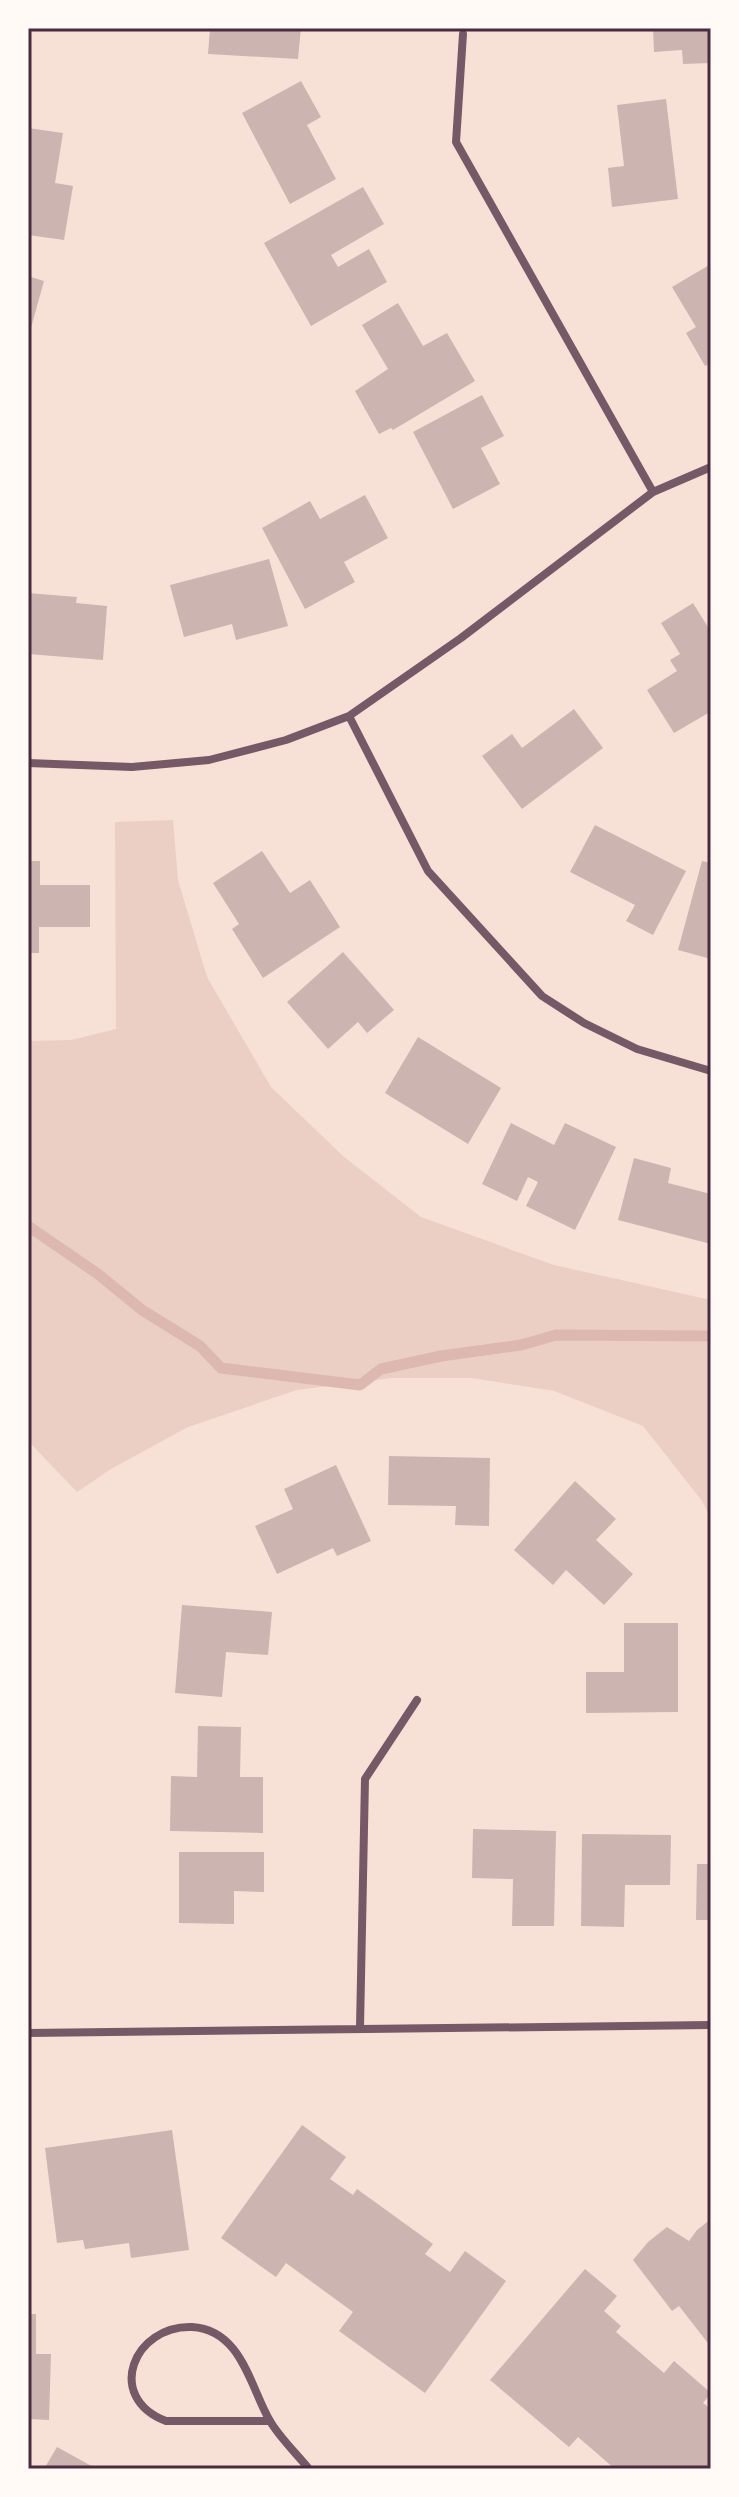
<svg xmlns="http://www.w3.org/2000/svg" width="739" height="2497" font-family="'DejaVu Sans',sans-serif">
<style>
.green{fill:#ebcfc5}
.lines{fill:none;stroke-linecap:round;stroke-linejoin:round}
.stream{stroke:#dcb8b0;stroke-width:11}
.building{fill:#ccb4b1}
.minor{stroke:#755966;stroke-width:8}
.neatline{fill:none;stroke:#4a2c40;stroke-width:3}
</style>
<rect width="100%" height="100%" fill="#f7e1d7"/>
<path class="green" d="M173,820L178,880L207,977L271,1087L343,1156L421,1217L554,1265L711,1300V1519L702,1501L643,1426L554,1391L471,1378H392L297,1390L188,1427L111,1469L77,1492L28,1441V1041L71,1040L116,1029L115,822Z"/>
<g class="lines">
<path class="stream" d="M28,1226L98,1274L142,1310L200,1346L221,1368L360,1385L381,1369L441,1356L521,1345L556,1335L711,1336"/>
</g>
<path class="building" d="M210,28H301L298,59L208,54Z
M653,28H711V63L683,64L682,50L654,52Z
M301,81L321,117L307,125L336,179L290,204L242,113Z
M666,99L678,199L612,207L608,168L624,166L617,105Z
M28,128L63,133L55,183L73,186L64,240L28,235Z
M363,187L384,224L331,255L338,267L369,249L387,282L311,326L264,243Z
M711,264V363L705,366L686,333L696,327L672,287Z
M28,276L44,281L29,335H28Z
M398,303L423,346L447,333L475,381L393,430L391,428L379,434L355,391L388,369L362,325Z
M482,395L504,436L481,448L500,484L453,509L413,432Z
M365,495L388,538L344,562L355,582L305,609L262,528L310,501L320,519Z
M269,559L288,626L236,640L232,624L184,637L170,585Z
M28,593L77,597L76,603L107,606L103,660L28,654Z
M693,603L711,632V706L708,708L710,712L674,733L647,690L677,671L670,660L680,654L661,623Z
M574,709L603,748L522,809L482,756L512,734L522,748Z
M595,825L686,871L653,935L626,921L635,905L570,872Z
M262,851L290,893L310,880L340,927L263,978L232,929L239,924L213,883Z
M28,861H40V885H90V927H39V953H28Z
M702,861L711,863V959L678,950Z
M343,952L394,1010L367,1033L358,1022L328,1049L287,1002Z
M418,1037L501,1088L468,1144L385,1093Z
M511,1123L554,1145L565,1123L616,1147L575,1230L526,1206L538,1182L528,1177L517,1201L482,1184Z
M634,1158L671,1168L668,1183L711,1194V1244L618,1220Z
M389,1456L490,1458L489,1526L455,1525L456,1506L388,1505Z
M336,1465L371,1541L337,1556L333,1548L277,1574L255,1526L293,1509L284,1489Z
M575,1481L616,1519L596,1540L633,1574L604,1605L566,1570L553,1585L514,1550Z
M182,1605L272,1612L268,1655L226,1652L222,1697L175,1693Z
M624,1623H678V1712L586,1713V1672H624Z
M198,1726L241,1727L240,1777H263V1833L170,1831L171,1776L197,1777Z
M473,1829L556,1831L554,1926H512L513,1879L472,1878Z
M582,1834L671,1835L670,1885H625L624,1927L581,1926Z
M179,1852H264V1892L234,1891V1924L179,1923Z
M697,1864H711V1920H696Z
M302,2125L346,2157L330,2179L353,2195L357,2189L433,2244L425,2254L450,2272L465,2251L506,2281L425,2393L339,2331L353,2312L286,2263L276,2277L221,2238Z
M172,2130L189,2250L131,2258L129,2243L85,2249L83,2240L57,2243L45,2148Z
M711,2219V2347L679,2306L672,2311L633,2260L648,2242L667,2227L689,2241L697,2230Z
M585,2269L617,2296L604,2311L621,2326L616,2332L664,2373L674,2361L711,2393L703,2403L711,2409V2469H615L578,2437L569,2447L490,2380Z
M28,2314H36V2354H51L49,2420L28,2419Z
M57,2447L97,2469H44Z"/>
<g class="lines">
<path class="minor" d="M463,34L456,142L653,492
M349,716L428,871L542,996L584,1023L637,1049L711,1071
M28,763L132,767L209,760L286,740L349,716L461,638L653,492L711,467
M360,2027L365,1779L417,1700
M28,2033L711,2025
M270,2421H166C104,2397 134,2325 192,2327C242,2330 250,2387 270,2421C280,2438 296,2453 309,2469"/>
</g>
<rect width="739" height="2497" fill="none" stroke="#fffaf5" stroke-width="60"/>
<rect x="30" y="30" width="679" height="2437" class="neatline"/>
</svg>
